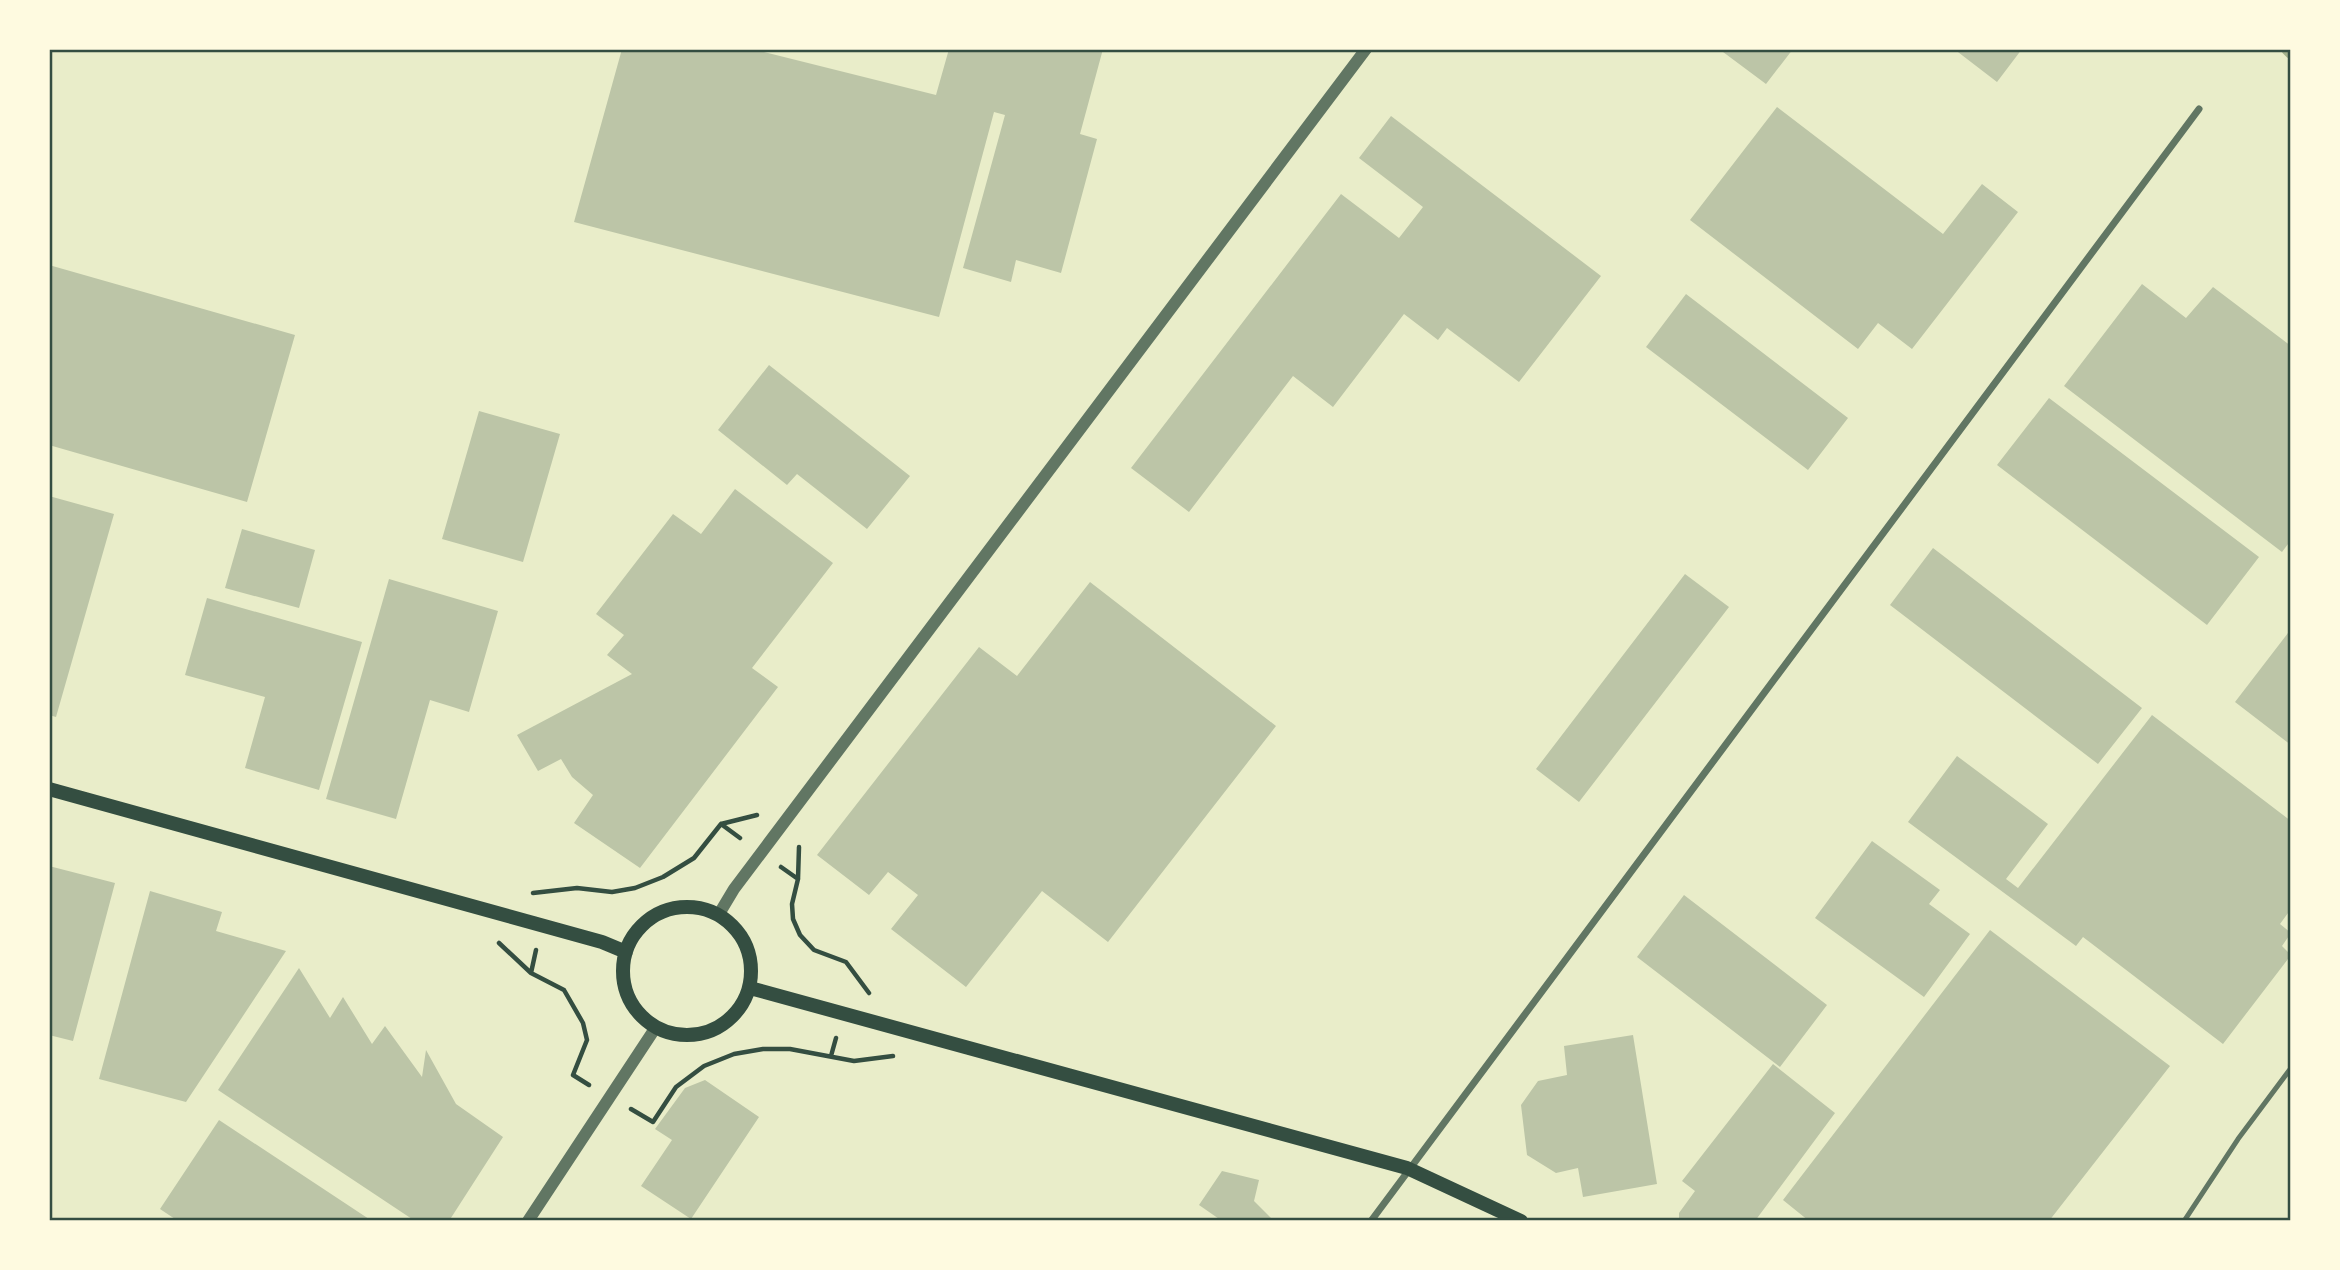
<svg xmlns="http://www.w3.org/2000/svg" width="2340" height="1270" font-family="'PT Sans Narrow',sans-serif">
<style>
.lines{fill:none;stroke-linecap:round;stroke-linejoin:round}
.stream{stroke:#a3b18a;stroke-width:12}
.building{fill:#bcc5a7}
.path{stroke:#344e41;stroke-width:4.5}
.service{stroke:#617663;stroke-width:5}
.minor{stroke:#617663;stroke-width:7}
.tertiary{stroke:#617663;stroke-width:12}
.secondary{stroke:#344e41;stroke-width:14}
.neatline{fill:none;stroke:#344e41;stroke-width:2.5}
</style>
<rect width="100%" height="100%" fill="#e9edc9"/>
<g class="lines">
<path class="stream" d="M2287,49L2291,53"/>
</g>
<path class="building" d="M622,49H752L936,95L949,49H1103L1080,134L1097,139L1061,273L1016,260L1011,282L963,268L1005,115L994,112L939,317L574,222Z
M1719,49H1793L1766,84Z
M1954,49H2022L1997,82Z
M1777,107L1943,234L1982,184L2018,212L1912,349L1878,323L1858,349L1690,220Z
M1391,116L1601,276L1519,382L1447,328L1438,340L1404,314L1333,407L1293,376L1189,512L1131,468L1341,194L1399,238L1423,207L1359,158Z
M49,265L295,335L247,502L49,445Z
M2142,284L2186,318L2213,287L2291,346V540L2282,552L2064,386Z
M1686,294L1848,418L1808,470L1646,347Z
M769,365L910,476L867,529L797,474L787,485L718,430Z
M2049,398L2259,557L2207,625L1997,465Z
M479,411L560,434L523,562L442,539Z
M735,489L833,563L752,668L778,687L640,868L574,823L593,795L572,777L561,759L538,771L517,735L632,674L607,655L624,635L596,614L673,514L701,534Z
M49,496L114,514L56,717L49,715Z
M242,529L315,550L299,608L225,588Z
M1933,548L2142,708L2098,764L1890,605Z
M1685,574L1729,607L1579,802L1536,769Z
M389,579L498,611L469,712L430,700L396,819L326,799Z
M1090,582L1276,726L1108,942L1042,891L966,987L891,929L918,895L888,872L869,895L817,855L979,647L1017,676Z
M207,598L362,642L319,790L245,768L265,697L185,675Z
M2291,629V745L2235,702Z
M2152,715L2291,821V909L2280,924L2291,933L2282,946L2291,955L2223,1044L2083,937L2076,946L1908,822L1957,756L2048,824L2006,879L2018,888Z
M1872,841L1940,890L1929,904L1970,934L1924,997L1815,918Z
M49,866L115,883L73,1041L49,1035Z
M150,891L222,912L216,931L286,951L186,1102L99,1079Z
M1684,895L1827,1005L1780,1067L1637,957Z
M1990,930L2170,1066L2049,1221H1809L1783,1200Z
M299,968L330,1018L343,997L372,1044L385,1026L422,1077L426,1050L456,1104L503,1137L449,1221H415L218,1090Z
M1633,1035L1657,1184L1583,1197L1578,1168L1556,1173L1527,1155L1521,1105L1538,1081L1567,1075L1564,1046Z
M1773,1064L1835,1113L1755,1221H1679V1213L1695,1191L1682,1181Z
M705,1080L759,1117L691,1219L641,1186L672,1140L655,1129L685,1088Z
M219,1120L372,1221H178L160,1209Z
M1222,1171L1259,1180L1254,1201L1271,1218L1269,1221H1222L1199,1205Z"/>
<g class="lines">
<path class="path" d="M721,824L740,838
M799,847L798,879L792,904L793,919L800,935L814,950L846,962L869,993
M781,867L798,879
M533,893L577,888L612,892L635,888L663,877L694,858L721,824L757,815
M499,943L531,973L564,990L583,1023L587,1040L573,1075L589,1085
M531,973L536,950
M831,1056L836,1038
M631,1109L653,1122L676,1087L704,1066L734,1054L763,1049H790L854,1061L893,1056"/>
<path class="service" d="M2184,1221L2238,1139L2291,1068"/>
<path class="minor" d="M1371,1221L2199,109"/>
<path class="tertiary" d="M719,914L734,889L1366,49
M528,1221L656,1027"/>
<path class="secondary" d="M49,789L602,942L626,952
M623 971a64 64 0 1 1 128 0a64 64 0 1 1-128 0Z
M750,988L1407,1168L1521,1221"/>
</g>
<rect width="2340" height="1270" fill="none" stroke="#fefae0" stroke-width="102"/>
<rect x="51" y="51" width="2238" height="1168" class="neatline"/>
</svg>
